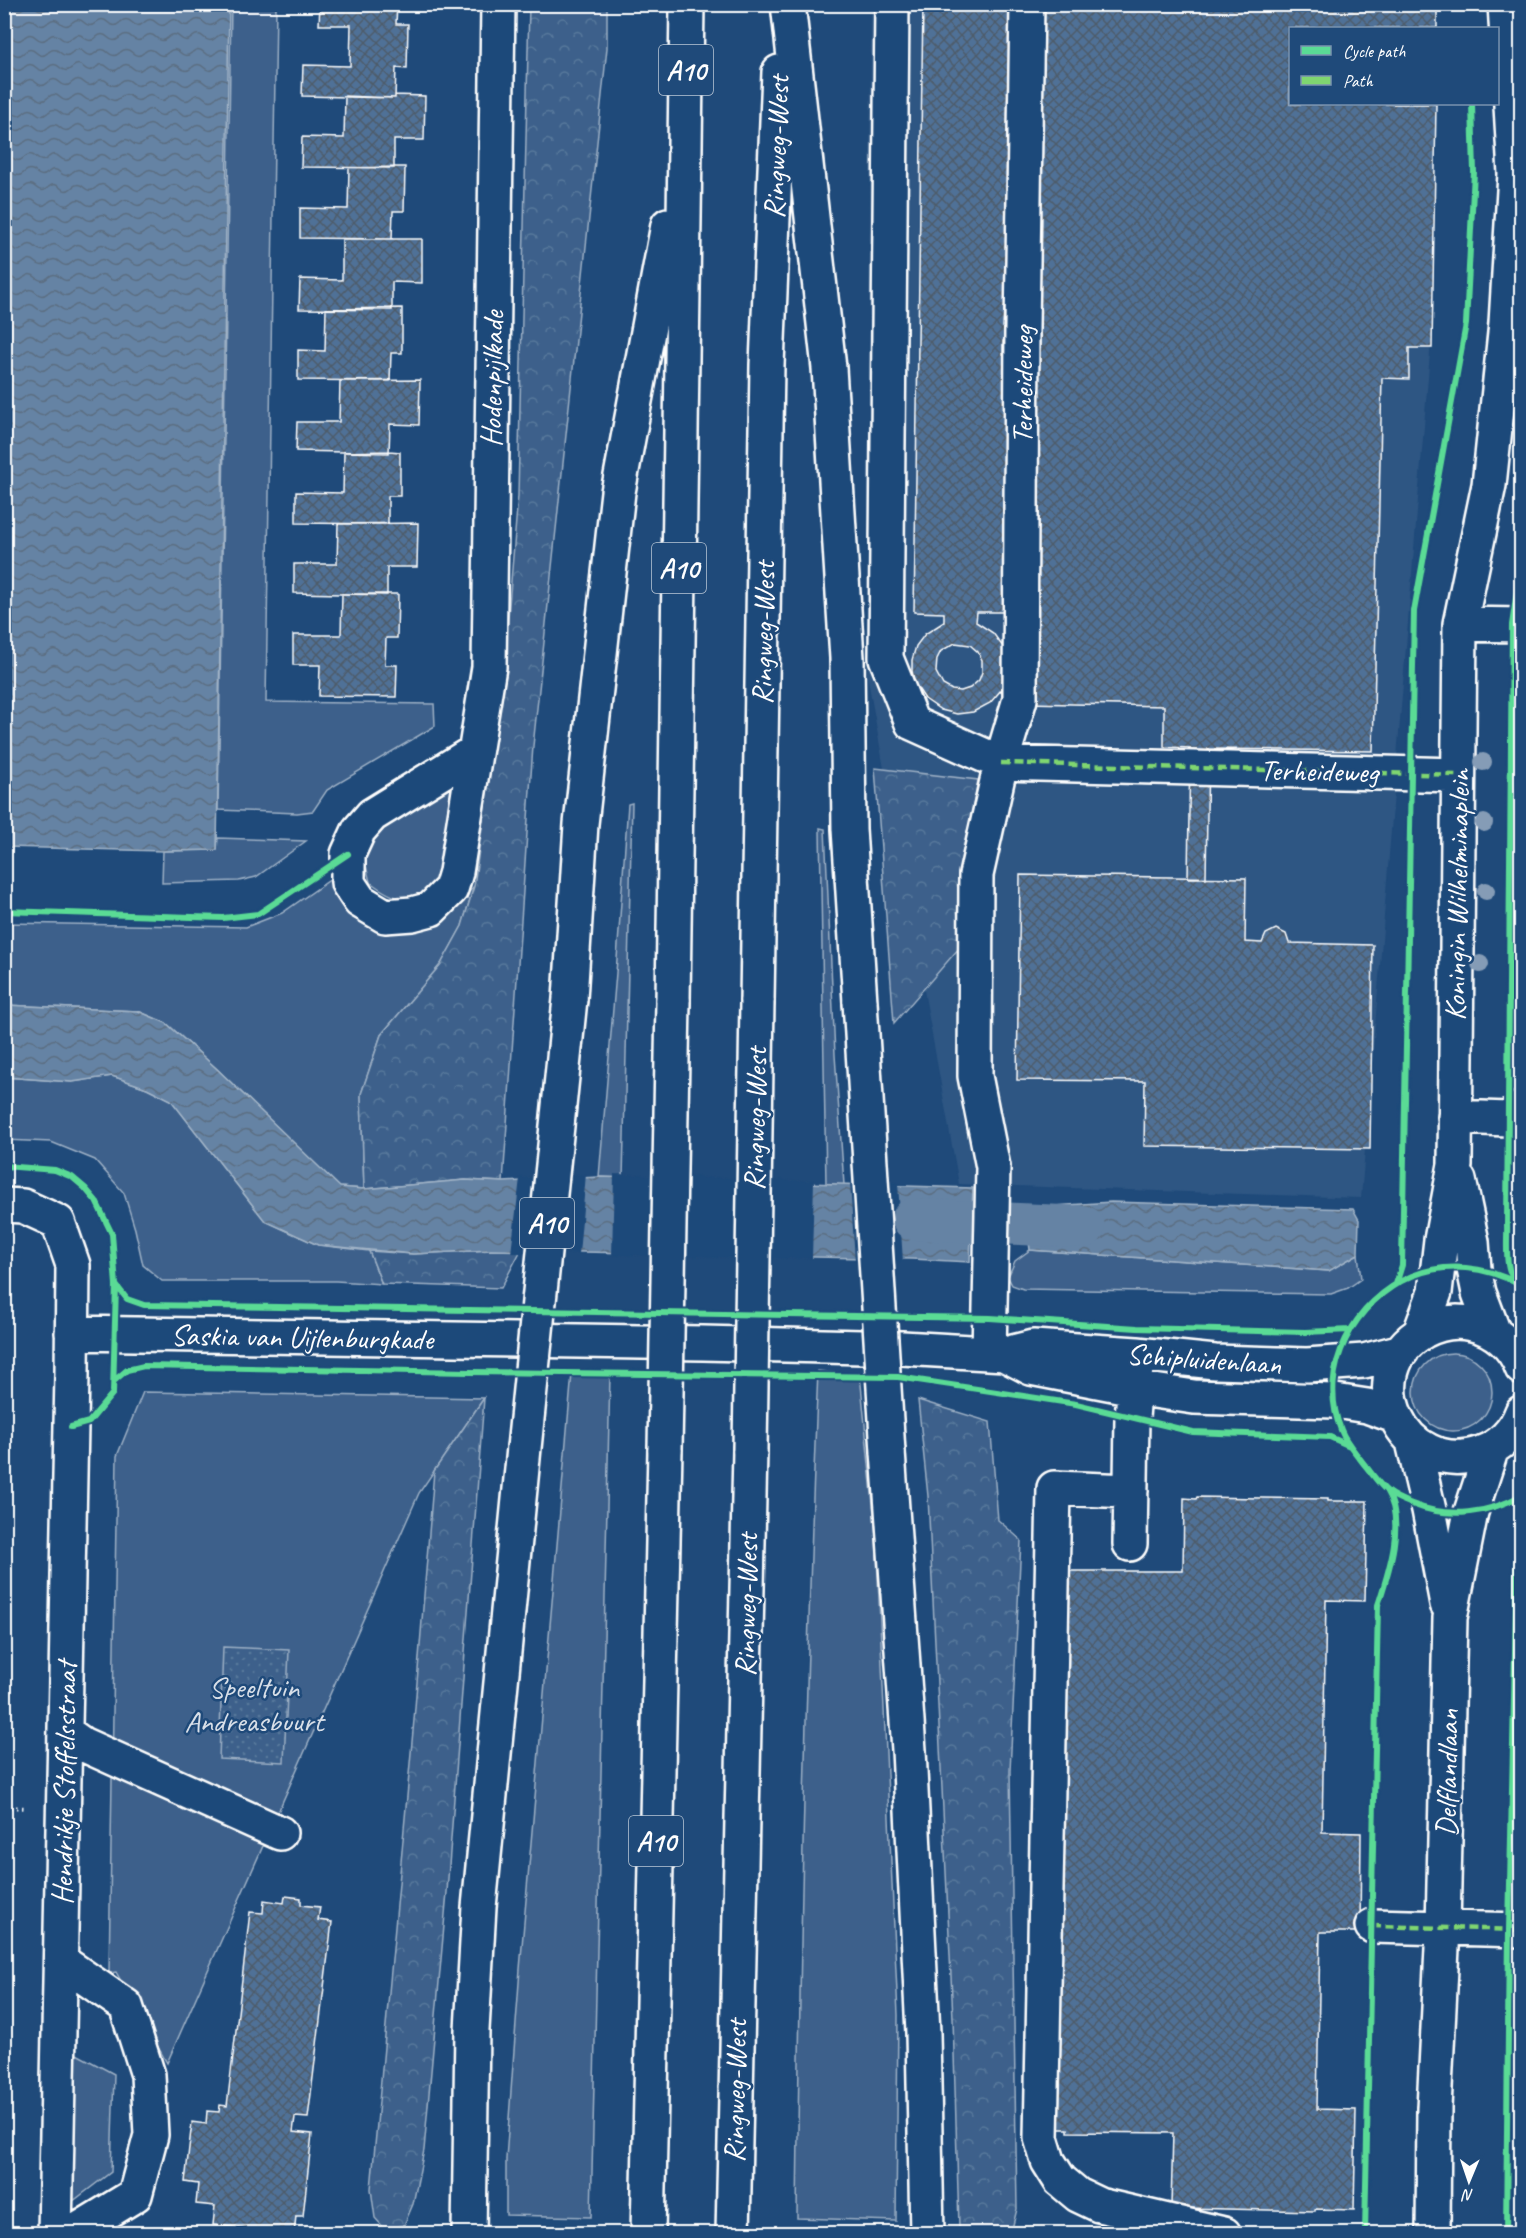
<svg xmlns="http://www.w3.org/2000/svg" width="1526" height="2238" font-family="Caveat,sans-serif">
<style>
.built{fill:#2e5683}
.green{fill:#3c618b;stroke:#9eb0c5;stroke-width:1.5}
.forest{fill:url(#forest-crowns);stroke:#9eb0c5;stroke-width:1.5}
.park{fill:url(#park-dots);stroke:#9eb0c5;stroke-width:1.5}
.water{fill:url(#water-waves);stroke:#a3b5c8;stroke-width:1.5}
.pier{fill:#1f4a7a}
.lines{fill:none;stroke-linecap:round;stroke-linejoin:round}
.canal{stroke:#6583a4;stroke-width:42}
.building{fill:url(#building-cross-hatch);stroke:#fff;stroke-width:1.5;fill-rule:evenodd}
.minor-casing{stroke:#fff;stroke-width:38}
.highway-casing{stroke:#fff;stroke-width:38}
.path{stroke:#fff;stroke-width:4;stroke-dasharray:1.5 4.5;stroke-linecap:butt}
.minor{stroke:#1f4a7a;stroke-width:33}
.highway{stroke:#1f4a7a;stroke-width:33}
.highway-bridge-casing{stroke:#fff;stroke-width:38;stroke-linecap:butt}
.highway-bridge{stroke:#1f4a7a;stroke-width:33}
.quiet{stroke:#7fd670;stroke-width:4.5;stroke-dasharray:9 4.5;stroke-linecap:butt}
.cycleway-casing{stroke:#1f4a7a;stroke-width:10}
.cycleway{stroke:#5adb95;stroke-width:6}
.tree{fill:#859cb6}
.labels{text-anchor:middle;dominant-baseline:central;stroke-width:5;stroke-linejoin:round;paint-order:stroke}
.shield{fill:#1f4a7a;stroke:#bcc9d7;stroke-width:1.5}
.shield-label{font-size:28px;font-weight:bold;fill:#fff}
.street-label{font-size:30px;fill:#fff;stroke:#1f4a7a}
.park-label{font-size:30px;fill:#d8dfe8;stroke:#1f4a7a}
</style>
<defs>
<pattern id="forest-crowns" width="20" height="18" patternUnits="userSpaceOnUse" patternTransform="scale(1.5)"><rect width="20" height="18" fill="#3c618b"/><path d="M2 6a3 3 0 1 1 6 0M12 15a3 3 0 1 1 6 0" fill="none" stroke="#59799c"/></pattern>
<pattern id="park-dots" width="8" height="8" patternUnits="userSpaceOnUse" patternTransform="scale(1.5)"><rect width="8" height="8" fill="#3c618b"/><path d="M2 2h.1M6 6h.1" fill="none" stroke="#59799c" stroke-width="1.8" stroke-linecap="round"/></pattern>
<pattern id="water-waves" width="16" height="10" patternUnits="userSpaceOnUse" patternTransform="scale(1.5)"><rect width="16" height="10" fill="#6583a4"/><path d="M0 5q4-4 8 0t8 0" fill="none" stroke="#5b6d81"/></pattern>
<pattern id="building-cross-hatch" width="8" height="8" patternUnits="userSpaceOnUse" patternTransform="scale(1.5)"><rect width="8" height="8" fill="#507197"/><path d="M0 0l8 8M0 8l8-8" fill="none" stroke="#4e5b6a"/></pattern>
</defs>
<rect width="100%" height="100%" fill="#1f4a7a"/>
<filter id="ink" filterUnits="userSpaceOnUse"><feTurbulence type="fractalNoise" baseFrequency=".0167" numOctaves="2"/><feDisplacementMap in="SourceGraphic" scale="12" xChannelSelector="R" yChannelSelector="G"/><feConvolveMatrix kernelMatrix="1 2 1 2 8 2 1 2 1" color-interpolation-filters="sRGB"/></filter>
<g filter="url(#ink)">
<path class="built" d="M871,5H1434V28H1290V104H1433L1432,328L1361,1198L959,1184L867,674Z"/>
<path class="green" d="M231,5H276L266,702L434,704L435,726L327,790L313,811L297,813L218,810Z
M446,784L454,786L442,879L419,900C396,899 389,896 370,882C367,870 363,857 366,845C370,821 425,796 446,784Z
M632,803L623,1178L599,1177L616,973L628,804Z
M820,828L825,829L835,1055L844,1185L826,1184Z
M218,838L306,841L256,877L239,881L162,883L163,851L217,850Z
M334,877L393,932L429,928L452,913L474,886L462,926L441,964L381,1035L361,1094L364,1189L339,1187L216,1068L166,1023L138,1011L5,1005V923L246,927L282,913Z
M112,1076L147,1088L171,1100L265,1221L318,1245L369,1251L382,1284L336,1281H162L143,1265L135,1229L124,1193L95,1160L51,1142L5,1140V1077L72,1082Z
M1030,1250L1328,1271L1358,1254L1361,1279L1348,1288L1331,1294L1023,1289L1012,1285L1008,1277L1015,1261Z
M1414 1392a39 39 0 1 1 78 0a39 39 0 1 1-78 0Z
M818,1371L860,1375L876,1534L898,2015L896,2221L797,2218C800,1935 806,1653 818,1371Z
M572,1373L610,1374L591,2217L506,2215V2159L520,1969Z
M143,1392L484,1398L419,1493L167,2063L116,1972L109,1973L117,1456Z
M56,2043L114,2074L111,2172L51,2218Z"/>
<path class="forest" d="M529,5H607V48L533,746L503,1182L465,1180L364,1189L361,1094L381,1035L441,964L462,926L474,886L504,667L518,496Z
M875,768L978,780L962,864L960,947L894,1023Z
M491,1250H521L501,1288L382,1284L369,1251L413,1254Z
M484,1398L447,1892L424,2150L413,2204L404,2225L386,2230L375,2218L371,2189L414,1720L434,1471Z
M918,1400L990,1422L998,1520L1021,1540L1010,1771L1017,2209L1011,2233H964L959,2227L953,2018L928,1496Z"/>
<path class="park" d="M223,1647L289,1650L284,1762L219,1759Z"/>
<path class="water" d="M5,4L229,5L217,850L163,851L5,847Z
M5,1005L138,1011L166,1023L216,1068L340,1187L364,1189L465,1180L503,1182L599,1177L973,1188L970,1262L911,1259L491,1250L413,1254L318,1245L265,1221L171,1100L147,1088L112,1076L72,1082L5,1077Z
M1111,1202L1353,1209L1359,1220L1358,1254L1329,1271L1030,1250L1025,1208Z"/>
<path class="pier" d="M586,1174L579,1254L511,1253L520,1178Z
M614,1174L814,1181L812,1259L612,1255Z
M850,1182L898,1183L903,1262L855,1261Z"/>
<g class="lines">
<path class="canal" d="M913,1219L1084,1227"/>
</g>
<path class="building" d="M320,4H397L396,24H408L407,69L396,68L395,98L302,96L303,65L350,66L351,25H319Z
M923,4H1016L1010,308H1004L1003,327L1022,328L1032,341H1003V354H1009L1006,612H977L976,622L993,633L1003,647L1006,659V676L1001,690L990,703L973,712L957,714L941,710L925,699L915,684L912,671V660L916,646L925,634L944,622V613L914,612ZM955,643L970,645L978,652L982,660V672L979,680L970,688L961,691L952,690L943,685L936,672L937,659L941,651Z
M1039,4H1437V28H1290V104H1436L1432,348H1409V379L1382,378L1373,751L1208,749L1206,878H1188L1190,748L1164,747V706L1027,703Z
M395,95L425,96L424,140H394V168L301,167L302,137L344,138L345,96L395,98Z
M394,167H405L404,211H393L392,239L300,238V208L348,209L349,168Z
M342,239H422V283L392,282V310L299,309L300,279L342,280Z
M402,308V353H391L390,381L298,380V350L325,351L326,309Z
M420,380L419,425L390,424L389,453L296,451L297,422H339L340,381Z
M389,451L400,452V496H388V524L296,523V492L343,493L344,452Z
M418,523L417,567H387V595L294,593V564H337L338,524Z
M342,594H398L397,638H386L385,665H397L396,697L319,696L320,665H293V635H341Z
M1020,875L1246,878L1245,942L1262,943L1266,934L1276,929L1286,934L1289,943L1373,945L1370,1149L1144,1146L1145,1081L1017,1080Z
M1197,1497L1328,1499V1501H1367L1365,1601L1326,1600L1322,1832L1361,1833L1360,1932H1320L1317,2109L1356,2110L1354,2210L1315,2209V2211L1184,2208V2206H1171L1173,2133L1068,2132V2129H1055L1065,1571H1183L1184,1498L1196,1499Z
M285,1896L301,1898V1905L320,1907L318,1920L332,1922L308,2118L295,2117L293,2132L312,2134L303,2216H296L294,2234L213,2225L215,2206L196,2204L198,2184L185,2182L192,2122L206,2124L207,2111L219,2112L220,2105L227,2106L250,1912L263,1913L264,1900L284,1903Z"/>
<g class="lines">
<g class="minor-casing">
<path id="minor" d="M892,4L886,658L912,723L1001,763L1458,775
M1460,624L1522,625
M474,752L372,815L359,830L348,854V883L360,901L385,916L412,914L431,909L451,889L456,872L489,667L498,4
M1455,1117L1508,1119L1522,1108
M1459,1180L1472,1242L1474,1269L1479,1293L1494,1333
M4,1205L23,1206L58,1222L73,1265L72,1374L55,2234
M72,1333L703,1343L902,1348L1005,1354L1033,1347L1137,1354L1215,1362L1307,1365L1364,1361L1402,1351
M1420,1333L1435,1292L1441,1240L1455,1165L1460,624L1489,485L1506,323L1515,174L1505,4
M989,1353L993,1167L975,1076L976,875L1001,763L1020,699L1022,328L1027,4
M1006,1355L1031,1368L1134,1388L1194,1397L1335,1401L1367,1406L1395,1416
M1522,1368C1514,1346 1495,1329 1472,1324C1456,1320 1439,1323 1424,1331C1353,1371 1402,1480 1481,1453C1500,1447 1515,1431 1522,1412
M1413,1442L1429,1510L1447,1604
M1131,1491L1054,1488L1041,2138L1048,2161L1060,2180L1078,2195L1099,2205L1224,2234
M1130,1544L1132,1418L1136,1366
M65,1732L82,1744L280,1833
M1372,1926L1522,1930
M61,1961L126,2006L148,2075L151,2135L135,2195L71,2234
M1433,2234L1434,2108L1443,1928L1450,1618L1471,1512L1492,1448"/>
</g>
<g class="highway-casing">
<path id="highway" d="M788,4L829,368L847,658L849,829L860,1002
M570,999L581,824L618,492L668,225
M673,1001L687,4
M757,1002L767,365L779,72
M888,1452L909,1750L923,2033L927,2234
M469,2234L472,2030L479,1907L524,1448
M648,2234L665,1449
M733,2234L750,1450"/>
</g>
<path class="path" d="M4,1807L27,1808
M1508,2189L1522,2190
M4,2230L19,2231"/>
<use href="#minor" class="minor"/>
<use href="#highway" class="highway"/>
<g class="highway-bridge-casing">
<path id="highway-bridge" d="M860,1002L888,1452
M524,1448L570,999
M665,1449L673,1001
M750,1450L757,1002"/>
</g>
<use href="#highway-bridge" class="highway-bridge"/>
<path class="quiet" d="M1001,763L1458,775
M1372,1926L1522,1930"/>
<g class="cycleway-casing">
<path id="cycleway" d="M4,911L223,918L258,914L348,854
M4,1166L55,1170L72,1177L85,1188L96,1201L112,1234L116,1285L113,1393L89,1422L71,1427
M1517,1283C1503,1270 1508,1242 1507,1224L1512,625L1522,558
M1396,1284L1402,1265L1414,611L1466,324L1474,172L1472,104
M1518,1284C1486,1266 1446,1262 1412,1276C1355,1300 1316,1369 1341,1430C1346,1443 1356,1453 1364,1464C1371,1472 1379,1485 1388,1492C1394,1497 1404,1501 1412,1504C1449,1519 1488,1514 1522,1495
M116,1285L127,1299L144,1305L990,1318L1137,1328L1305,1332L1350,1330
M114,1381L127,1370L144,1366L470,1372L898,1377L1076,1404L1193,1432L1330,1437L1350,1446
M1365,2234L1378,1605C1388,1574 1406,1522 1387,1492
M1506,2234L1509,1930L1518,1513L1522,1503"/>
</g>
<use href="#cycleway" class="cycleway"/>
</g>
<g class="tree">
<circle cx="1483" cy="762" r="9"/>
<circle cx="1484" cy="823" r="9"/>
<circle cx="1486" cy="891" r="9"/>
<circle cx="1480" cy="964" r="9"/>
</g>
</g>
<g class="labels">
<g class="shield">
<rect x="659" y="45" width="54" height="50" rx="4.5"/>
<rect x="652" y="543" width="54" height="50" rx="4.5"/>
<rect x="520" y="1198" width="54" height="50" rx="4.5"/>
<rect x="629" y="1816" width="54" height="50" rx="4.5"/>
</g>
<g class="shield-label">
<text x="686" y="70">A10</text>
<text x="679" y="568">A10</text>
<text x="547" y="1223">A10</text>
<text x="656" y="1841">A10</text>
</g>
<g class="street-label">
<text transform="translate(776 147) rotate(-88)">Ringweg-West</text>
<text transform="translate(492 379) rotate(-89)">Hodenpijlkade</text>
<text transform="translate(1022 385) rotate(-90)">Terheideweg</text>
<text transform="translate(763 633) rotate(-89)">Ringweg-West</text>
<text transform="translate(1319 771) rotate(1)">Terheideweg</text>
<text transform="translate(1457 895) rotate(-89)">Koningin Wilhelminaplein</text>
<text transform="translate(755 1119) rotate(-89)">Ringweg-West</text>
<text transform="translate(302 1337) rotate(1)">Saskia van Uijlenburgkade</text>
<text transform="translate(1204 1359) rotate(4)">Schipluidenlaan</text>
<text transform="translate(746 1605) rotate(-89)">Ringweg-West</text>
<text transform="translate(1447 1773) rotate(-89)">Delflandlaan</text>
<text transform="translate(64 1783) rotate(-89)">Hendrikje Stoffelsstraat</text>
<text transform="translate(735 2091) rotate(-89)">Ringweg-West</text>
</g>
<g class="park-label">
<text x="254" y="1687">Speeltuin<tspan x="254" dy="34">Andreasbuurt</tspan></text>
</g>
</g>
<rect width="1526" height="2238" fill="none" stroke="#1f4a7a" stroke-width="24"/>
<rect x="12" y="12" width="1502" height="2214" fill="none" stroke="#fff" stroke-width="2" filter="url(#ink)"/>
<rect x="1289" y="27" width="210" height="78" fill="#1f4a7a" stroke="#7992af" stroke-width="1.5"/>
<rect x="1301" y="46" width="30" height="9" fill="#5adb95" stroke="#7992af" stroke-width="1.5"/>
<text x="1343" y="57" font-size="18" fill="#ffffff">Cycle path</text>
<rect x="1301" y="76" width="30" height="9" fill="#7fd670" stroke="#7992af" stroke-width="1.5"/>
<text x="1343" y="87" font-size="18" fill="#ffffff">Path</text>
<g transform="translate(1469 2181) rotate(182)" stroke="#1f4a7a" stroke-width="4.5" paint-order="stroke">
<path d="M0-4.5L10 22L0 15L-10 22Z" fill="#ffffff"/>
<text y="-9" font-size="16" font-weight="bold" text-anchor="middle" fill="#ffffff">N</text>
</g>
</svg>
